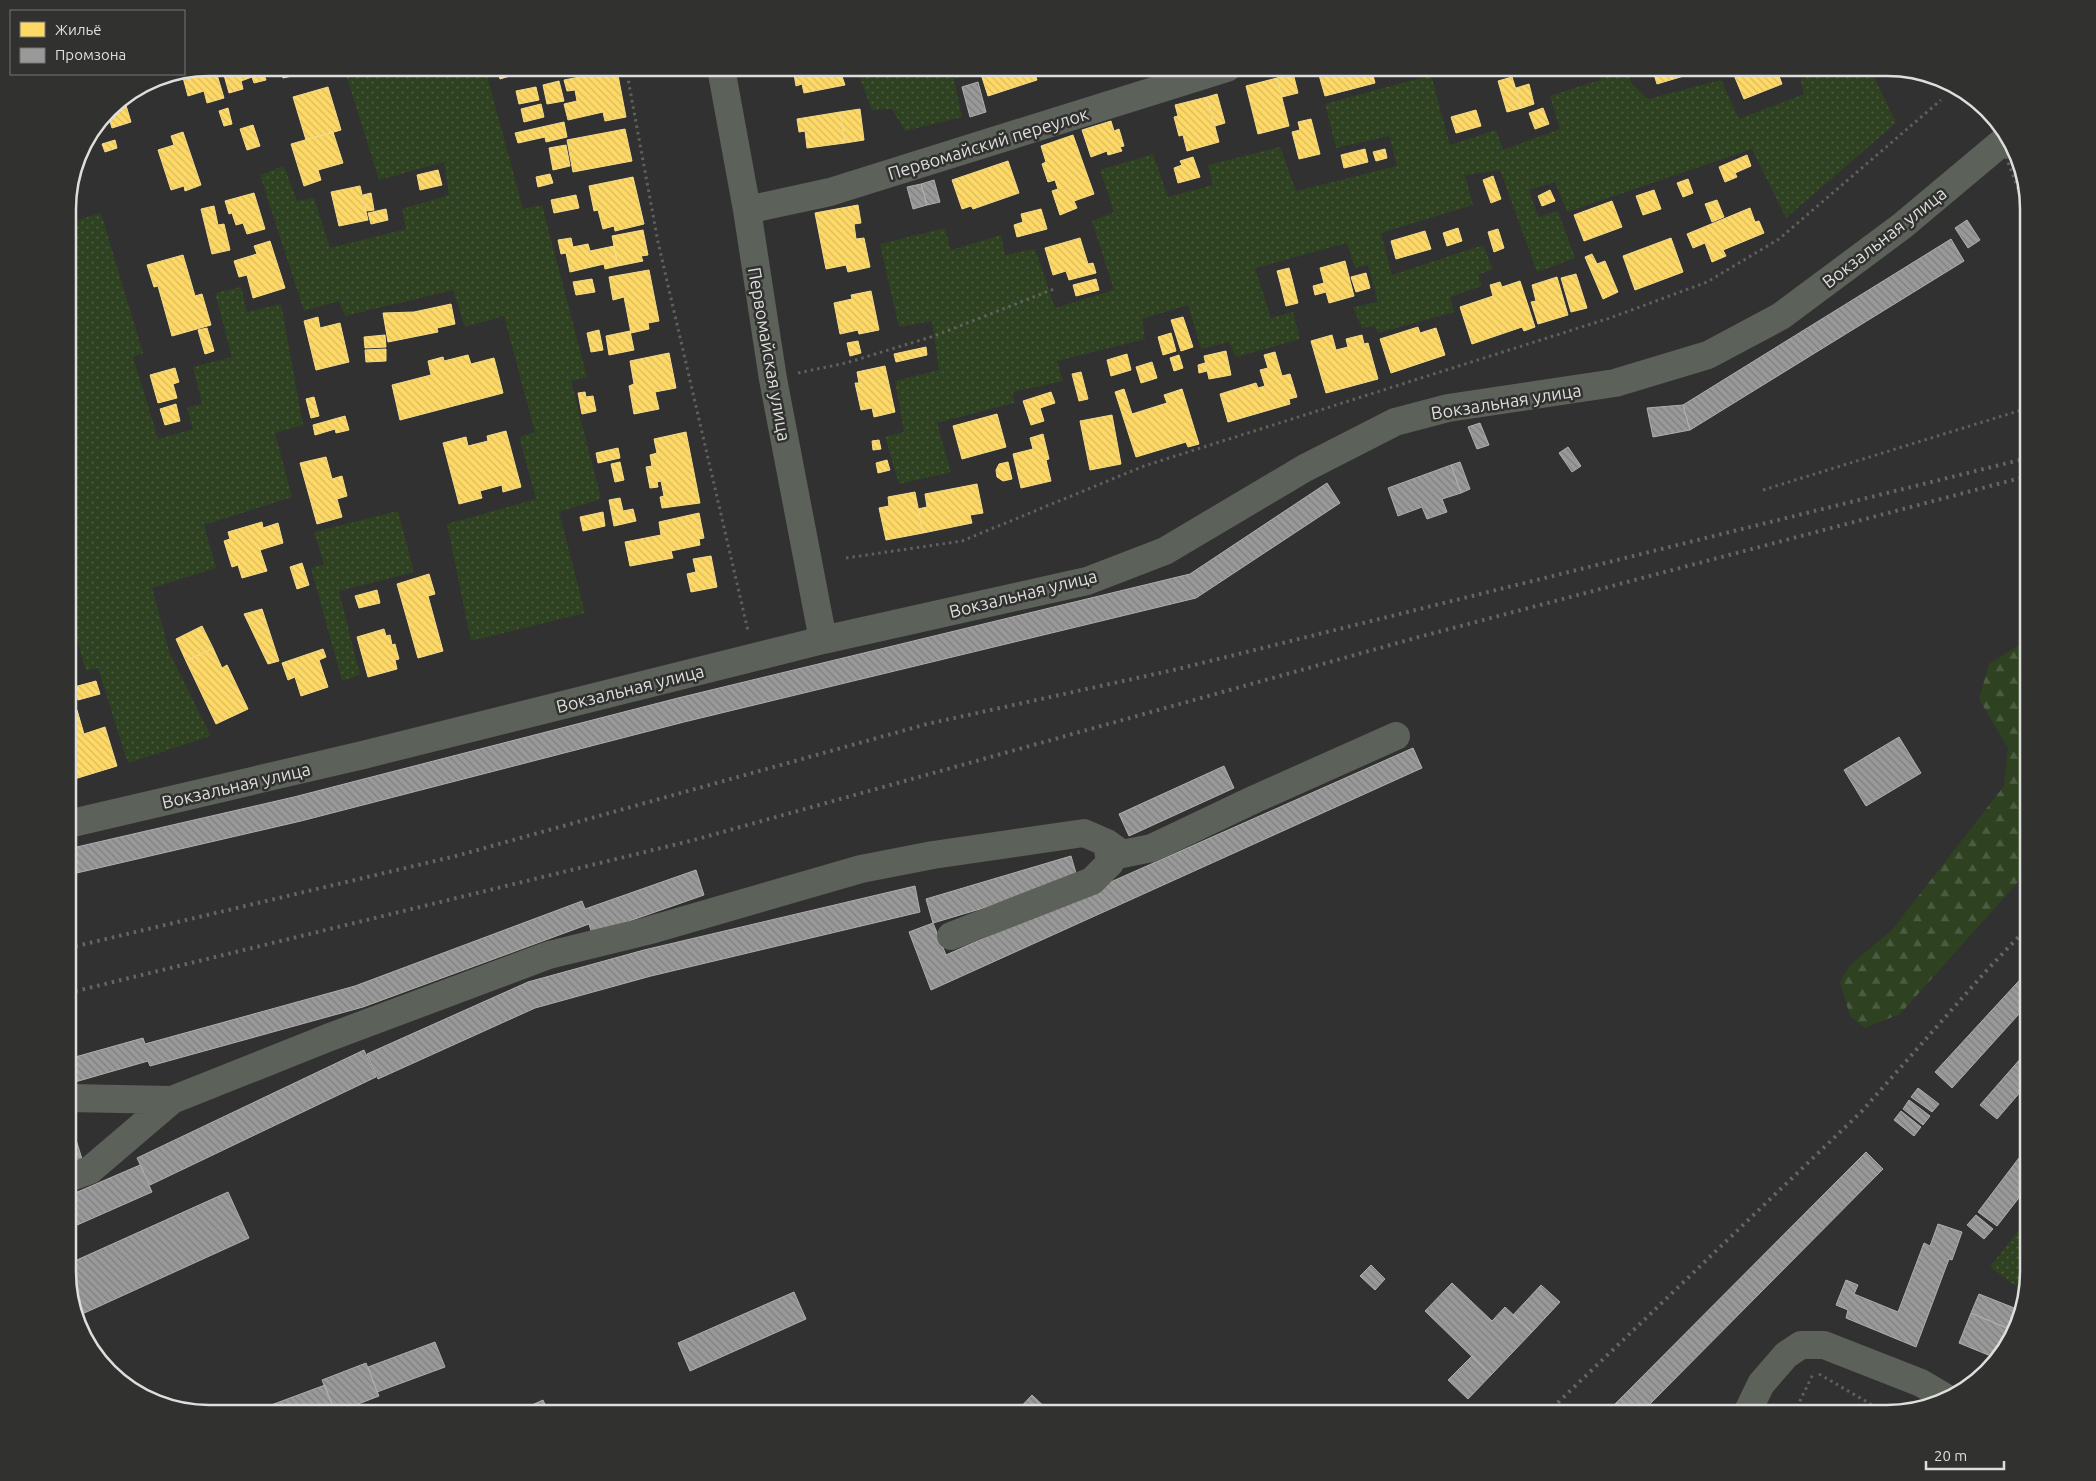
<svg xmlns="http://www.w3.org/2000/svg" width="2096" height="1481" font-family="Ubuntu,sans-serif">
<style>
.forest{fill:url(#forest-firs)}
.park{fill:url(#park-dots)}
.homes{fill:url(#homes-back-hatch);stroke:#f5db8a}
.industry{fill:url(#industry-back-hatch);stroke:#aeaead}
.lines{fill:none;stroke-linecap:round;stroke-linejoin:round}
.path{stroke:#5e615c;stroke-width:3;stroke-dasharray:2.5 4;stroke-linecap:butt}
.minor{stroke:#5c615a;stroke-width:28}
.rail{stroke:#656764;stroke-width:4;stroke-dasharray:2.5 5;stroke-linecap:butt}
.path-bridge{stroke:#5e615c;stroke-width:3;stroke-dasharray:2.5 4;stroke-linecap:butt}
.labels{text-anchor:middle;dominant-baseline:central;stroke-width:5;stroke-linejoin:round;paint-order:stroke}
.street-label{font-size:18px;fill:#dedfdd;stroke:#313230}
.rim{fill:none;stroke:#dedfdd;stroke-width:2.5}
</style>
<defs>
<pattern id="forest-firs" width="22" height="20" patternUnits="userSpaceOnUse" patternTransform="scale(1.25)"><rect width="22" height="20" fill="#2e4121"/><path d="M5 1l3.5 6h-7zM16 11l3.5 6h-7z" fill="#4c5c41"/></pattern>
<pattern id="park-dots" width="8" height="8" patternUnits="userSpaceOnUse" patternTransform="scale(1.25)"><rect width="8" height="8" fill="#2e4121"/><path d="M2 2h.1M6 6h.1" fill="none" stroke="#4c5c41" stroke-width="1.8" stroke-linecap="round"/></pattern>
<pattern id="homes-back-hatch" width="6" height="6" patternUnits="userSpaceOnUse" patternTransform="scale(1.25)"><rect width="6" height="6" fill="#ffd966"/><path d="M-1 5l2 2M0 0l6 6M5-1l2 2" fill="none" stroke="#d9bb5f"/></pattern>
<pattern id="industry-back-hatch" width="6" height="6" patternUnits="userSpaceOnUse" patternTransform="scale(1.25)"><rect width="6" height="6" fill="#999"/><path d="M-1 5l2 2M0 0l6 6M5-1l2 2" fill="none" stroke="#7f7f7f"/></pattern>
</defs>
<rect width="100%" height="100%" fill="#313131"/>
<path class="forest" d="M2028,639V871L1900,1014L1865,1028L1850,1016L1840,982L1850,965L1892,930L2004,786L2008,748L1979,699L1989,664Z"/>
<path class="park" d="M344,68H485L523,209L542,205L587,377L571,381L601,499L559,512L585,613L471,641L447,524L536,499L519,437L535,432L504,316L465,327L453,290L345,316L339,301L304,311L260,175L284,166L297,201L314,198L330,248L406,229L402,209L449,195L444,162L379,180Z
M856,68H972L974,72L954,79L962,117L905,131L892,109L872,110Z
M1596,68H1626L1632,84L1648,99L1721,80L1739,119L1804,94L1800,79L1827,68H1870L1896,123L1786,218L1752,149L1567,212L1555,182L1529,190L1538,217L1558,211L1575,258L1537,272L1500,170L1465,175L1473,205L1381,233L1392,275L1483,245L1493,269L1478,275L1482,286L1450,297L1454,312L1378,333L1375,326L1362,328L1353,307L1378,302L1368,265L1355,268L1347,243L1255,268L1271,318L1293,312L1300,339L1236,357L1229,342L1201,349L1188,305L1142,319L1145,339L1057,361L1063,381L1013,392L1014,403L937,423L951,472L899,484L885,437L904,432L895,381L939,370L932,321L899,327L880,244L945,228L951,250L1001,235L1005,255L1035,249L1055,308L1114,290L1092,221L1114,212L1100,170L1153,154L1168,197L1213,185L1208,165L1280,147L1296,191L1397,166L1389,136L1336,148L1325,104L1431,75L1450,145L1496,130L1503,150L1560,129L1550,96L1600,80Z
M101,213L143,353L133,357L158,439L193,429L187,408L202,404L193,367L232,357L215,293L241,287L247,312L281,304L303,425L275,433L292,497L204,525L216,568L152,588L170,654L211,736L128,763L98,668L86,671L68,609V543L76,540L68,516V223Z
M398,511L414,572L339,591L360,675L342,681L311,568L324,564L314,532Z
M2028,1218V1272L2025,1293L1990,1267Z"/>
<path class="homes" d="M209,68H215L224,98L207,103L204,91L188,96L182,74Z
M222,68H262L266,80L254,83L252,77L241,81L243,89L229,93Z
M280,68H304L291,71L292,76L283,78Z
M497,68H511L513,75L500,79Z
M566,68H584L567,71Z
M793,68H839L845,85L804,93L802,84L796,86Z
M979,68H1033L1037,80L988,96Z
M1047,68H1060L1061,70L1049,74Z
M1317,68H1371L1375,83L1325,96Z
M1652,68H1706L1707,69L1657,84Z
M1731,68H1785L1787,73L1779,76L1782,84L1744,99Z
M617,70L626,117L605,121L603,112L568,120L564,104L577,101L575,90L567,91L564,80Z
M1293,73L1298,93L1282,97L1277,78Z
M1512,77L1522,108L1507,112L1498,81Z
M1277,78L1289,126L1258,134L1246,86Z
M559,81L564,101L547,104L543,85Z
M1529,84L1534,104L1522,108L1516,88Z
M328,87L341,130L306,140L293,97Z
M536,87L539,100L519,104L516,91Z
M1217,94L1225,123L1215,126L1207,97Z
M1207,97L1219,142L1187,151L1183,135L1179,136L1174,117L1178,116L1175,105Z
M124,99L131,122L112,128L107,111Z
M541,104L544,117L524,122L521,109Z
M228,108L232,124L224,126L219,111Z
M1543,108L1549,124L1535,129L1529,113Z
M860,109L864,140L845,143L840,112Z
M1476,110L1481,126L1456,133L1451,117Z
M840,112L845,143L807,148L805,131L799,132L797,119Z
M1311,119L1320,154L1299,159L1292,132L1300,130L1298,122Z
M1111,121L1114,131L1119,129L1124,146L1120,147L1122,151L1108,155L1107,151L1091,157L1082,130Z
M564,122L567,137L546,142L545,137L518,143L515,133Z
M253,125L260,146L247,150L240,129Z
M625,129L632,161L573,172L567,140Z
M183,132L201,185L185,191L184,186L171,190L158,150L174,145L171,136Z
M333,132L343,163L318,170L321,180L304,186L291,144Z
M1073,135L1094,194L1074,201L1077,208L1060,215L1052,191L1058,189L1055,180L1048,182L1042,164L1046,162L1041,146Z
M115,140L117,148L105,152L102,144Z
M566,145L570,166L553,170L549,148Z
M1365,149L1368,162L1344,168L1341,155Z
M1385,149L1387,158L1376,161L1373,152Z
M1747,155L1751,166L1735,173L1737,177L1725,182L1719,167Z
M1193,157L1200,177L1178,183L1174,168L1182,165L1180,161Z
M1008,161L1019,193L973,209L971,206L962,209L952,180Z
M438,170L442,185L420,190L417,175Z
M550,174L553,183L538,187L536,177Z
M1493,176L1501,199L1491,203L1483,180Z
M633,177L644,224L615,231L614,226L603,229L598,210L594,211L589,186Z
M1688,179L1693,193L1683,197L1677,183Z
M360,186L368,220L339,226L331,192Z
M1550,190L1555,201L1542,206L1538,196Z
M1654,190L1661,209L1643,215L1636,196Z
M254,193L265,229L247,234L243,223L236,225L232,213L229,214L225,201Z
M371,193L374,210L366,211L363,195Z
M576,195L579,208L554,213L551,200Z
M1717,200L1724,217L1712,222L1705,204Z
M1612,201L1622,227L1584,241L1574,215Z
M858,205L861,223L854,224L856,239L864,238L870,267L848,272L846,265L826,269L815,213Z
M214,206L218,225L224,224L230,250L212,254L201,209Z
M1750,208L1755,222L1759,221L1764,233L1723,250L1726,256L1712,262L1705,243L1693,248L1687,234Z
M386,209L388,220L371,224L368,213Z
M1041,209L1047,229L1017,237L1014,225L1023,222L1021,214Z
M1458,228L1462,241L1447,246L1443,233Z
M1498,229L1504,248L1494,252L1488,232Z
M643,230L648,255L641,256L643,261L618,266L612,236Z
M1425,231L1431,249L1396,259L1391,241Z
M571,238L573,247L588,244L590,251L614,246L618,266L605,269L604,264L570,272L566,253L561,254L558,240Z
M1080,238L1088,264L1093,263L1096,273L1069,280L1066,271L1053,275L1045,248Z
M1671,238L1683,272L1635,290L1623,256Z
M270,241L285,288L253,298L247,275L239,277L234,261L257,254L254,246Z
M1592,254L1597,264L1605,261L1618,292L1603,299L1585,257Z
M183,255L195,296L202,294L211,325L172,336L158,286L154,287L147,265Z
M1345,261L1354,296L1329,303L1326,292L1315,295L1313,286L1324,283L1320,268Z
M1289,268L1292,279L1280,282L1277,271Z
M649,270L659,321L648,323L649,329L631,333L624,297L613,300L609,277Z
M1366,273L1370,288L1356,292L1351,277Z
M1576,274L1587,308L1571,312L1561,278Z
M1557,277L1568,315L1538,324L1531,302L1536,301L1532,285Z
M592,279L595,292L576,295L573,282Z
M1096,279L1099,290L1076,296L1073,285Z
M1292,279L1298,303L1286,306L1280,282Z
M1520,281L1535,327L1524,331L1522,327L1472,344L1460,307L1493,296L1490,285L1500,282L1502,287Z
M871,291L879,330L859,334L858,330L840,334L834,303L852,299L851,295Z
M451,304L455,324L437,328L438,332L388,342L383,313L414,312Z
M318,317L320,328L340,323L349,362L316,370L304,321Z
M1183,317L1193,347L1181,351L1171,320Z
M1418,327L1420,333L1436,328L1445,355L1391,373L1380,339Z
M207,328L214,351L205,354L198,330Z
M599,330L603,350L591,352L587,333Z
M630,331L634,350L609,355L606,336Z
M1171,333L1176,351L1163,355L1158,337Z
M385,335L386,347L365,348L364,337Z
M1332,335L1336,350L1348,347L1346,339L1362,335L1364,344L1368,343L1378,379L1326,393L1311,341Z
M858,341L861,353L850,356L847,343Z
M926,347L927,355L896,362L894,354Z
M386,349V361L366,362L365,350Z
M1226,351L1231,375L1209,379L1204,356Z
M1275,352L1282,376L1290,374L1297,397L1289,399L1290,404L1228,422L1220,394L1256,383L1258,388L1265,386L1260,370L1268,368L1264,355Z
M669,353L676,388L655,392L659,409L634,414L629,386L634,384L630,361Z
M1127,354L1131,370L1111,376L1107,360Z
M468,355L471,364L494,358L503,393L400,420L392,385L431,375L428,361L443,357L444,361Z
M1179,355L1183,368L1174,371L1170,358Z
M1152,362L1157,378L1141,383L1136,367Z
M1205,363L1207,371L1199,373L1198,365Z
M885,366L895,412L874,417L872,408L861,410L855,383H859L857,372Z
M175,368L179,382L173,384L177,398L158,403L150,375Z
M1081,372L1088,399L1079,401L1072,374Z
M1124,389L1132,414L1167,403L1164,395L1182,389L1199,444L1188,447L1186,442L1136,457L1115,392Z
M585,392L586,397L593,396L596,411L582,414L578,393Z
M1051,392L1055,403L1040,408L1044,421L1031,425L1023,401Z
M314,397L319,416L311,418L306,399Z
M176,404L180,421L165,425L160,409Z
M997,414L1006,447L962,459L953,426Z
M1112,415L1121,464L1090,470L1080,421Z
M345,416L349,430L336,433L335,429L315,435L313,425Z
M506,431L521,487L503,492L502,485L480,491L482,498L459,504L443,443L466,437L468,446L488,441L487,436Z
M686,432L700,503L662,508L660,497L664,496L661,481L657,482L658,487L650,488L646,467L652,466L650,455L657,453L654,439Z
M1043,434L1049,459L1046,460L1051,481L1021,488L1013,454L1033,449L1030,438Z
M879,440L881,449L873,450L872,441Z
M618,448L620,458L598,463L596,453Z
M326,457L332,479L342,476L347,496L337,499L342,517L317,524L300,463Z
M887,460L890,470L878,473L876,463Z
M620,462L624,480L615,482L611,464Z
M1008,462L1012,479L1003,481L997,477L996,470L999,464Z
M977,484L983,513L970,515L972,523L923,533L918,509L927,507L925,494Z
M915,492L923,533L886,540L879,508L889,506L888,497Z
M620,498L623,511L633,509L636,521L614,526L609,500Z
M603,512L605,526L583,531L580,517Z
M699,513L704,538L699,539L700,545L671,551L673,558L630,566L625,542L661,535L659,522Z
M262,522L263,528L278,523L283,543L260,550L267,571L242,578L238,565L232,567L224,541L230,539L228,532Z
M711,556L717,587L691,592L687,574L696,572L693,559Z
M302,563L309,585L297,589L290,567Z
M429,574L435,594L428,596L443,651L418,658L397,584Z
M377,590L380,603L359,608L355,596Z
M262,609L279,661L268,664L244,614Z
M202,626L213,648L186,661L176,639Z
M384,629L386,636L390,635L392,645L395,644L399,659L395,660L397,669L368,677L357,637Z
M213,648L222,668L227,665L248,709L216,724L186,661Z
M323,649L326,657L319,660L328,687L301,696L295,677L288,680L282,663Z
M96,681L100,694L78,700L74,687Z
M77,710L84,734L105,727L117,766L68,781V713Z"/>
<path class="industry" d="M978,82L986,112L970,117L962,87Z
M934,180L940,202L927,205L921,184Z
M921,184L927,205L913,209L907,187Z
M1967,220L1980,240L1968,248L1955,228Z
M1951,239L1964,261L1690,430L1683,405Z
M1683,405L1690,430L1653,437L1647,408Z
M1480,423L1489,445L1477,449L1468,427Z
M1568,447L1581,466L1572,472L1559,453Z
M1460,462L1470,489L1461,493L1451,465Z
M1451,465L1461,493L1442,499L1447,512L1427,519L1422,507L1398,516L1388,488Z
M1327,483L1340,503L1196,598L684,722L301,821L68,875V849L294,797L678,698L1190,574Z
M1899,737L1921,773L1866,806L1844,770Z
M1413,748L1422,768L931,990L909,932L933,923L946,955Z
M1224,766L1234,788L1129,836L1119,814Z
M1071,856L1078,880L933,923L926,899Z
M696,870L704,895L592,934L589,924L363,1007L150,1066L148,1061L68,1084V1059L143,1038L145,1044L355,986L582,901L585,909Z
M915,886L920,912L651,976L535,1008L378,1079L367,1054L528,982L644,950Z
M2028,971V1004L1952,1088L1935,1072Z
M364,1050L376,1077L150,1185L137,1158Z
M2028,1050V1083L1997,1119L1980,1105Z
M1918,1088L1939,1104L1932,1112L1911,1097Z
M1909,1100L1930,1116L1923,1125L1903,1109Z
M1901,1111L1921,1127L1914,1136L1894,1120Z
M68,1114L82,1159L68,1163Z
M2028,1146V1186L1997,1226L1978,1212Z
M1866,1152L1883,1169L1641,1413H1606Z
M140,1165L152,1192L68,1229V1196Z
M228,1192L249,1238L80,1315L68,1281V1264Z
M1976,1215L1993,1229L1984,1239L1967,1225Z
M1938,1224L1962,1232L1952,1260L1949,1259L1916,1347L1846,1318L1848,1310L1836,1305L1846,1280L1858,1285L1854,1294L1898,1312L1924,1243L1930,1246Z
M1371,1265L1385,1279L1375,1290L1360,1276Z
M1452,1283L1492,1321L1505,1307L1532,1332L1491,1375L1425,1311Z
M1541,1285L1560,1302L1532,1332L1513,1315Z
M794,1292L806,1319L690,1371L678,1343Z
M1979,1294L2022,1311L2014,1331L1971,1313Z
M1971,1313L2014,1331L1998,1359L1959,1343Z
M435,1342L445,1367L377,1392L368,1367Z
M1472,1356L1491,1375L1468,1399L1448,1380Z
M366,1363L379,1396L335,1413L322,1380Z
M325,1385L334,1410L325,1413H256L255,1411Z
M1032,1395L1051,1413H1015Z
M543,1400L549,1413H514Z"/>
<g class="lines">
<path class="path" d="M626,68L658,242L748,631
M798,373L846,363L934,336L1054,289
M1763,490L2028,408
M846,558L962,541L1144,466L1610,318L1707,282L1779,239L1941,100
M1819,1374L1886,1413
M1794,1413L1814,1372"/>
<path class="minor" d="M721,68L747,210L773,379L823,640
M747,210L830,192L1227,68
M68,824L363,755L823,640L1087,581L1165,551L1305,468L1395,422L1448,408L1615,383L1708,355L1781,316L1902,226L2007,138
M951,936L1092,881L1110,863L1107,843
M68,1098L172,1100L330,1037L549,955L647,931L861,869L933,855L1084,833L1107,843L1122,854L1152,848L1255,799L1396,736
M68,1178L90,1170L172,1100
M1747,1413L1761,1384L1786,1355L1801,1345H1824L1921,1383L1948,1399"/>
<path class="rail" d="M68,948L456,856L927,724L1178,669L2028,458
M68,993L694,840L1419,637L2028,476
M1547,1413L1862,1111L1987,970L2028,927"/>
<path class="path-bridge" d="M1992,120L2028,215"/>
</g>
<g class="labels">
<g class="street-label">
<text transform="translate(988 143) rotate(-17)">Первомайский переулок</text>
<text transform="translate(1884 237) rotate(-38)">Вокзальная улица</text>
<text transform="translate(770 354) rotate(80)">Первомайская улица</text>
<text transform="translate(1506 401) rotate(-9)">Вокзальная улица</text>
<text transform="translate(1023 593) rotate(-14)">Вокзальная улица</text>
<text transform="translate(630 688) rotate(-14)">Вокзальная улица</text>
<text transform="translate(236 785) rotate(-13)">Вокзальная улица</text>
</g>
</g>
<path d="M0 0H2096V1481H0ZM209 76H1887A133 133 0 0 1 2020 209V1272A133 133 0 0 1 1887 1405H209A133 133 0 0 1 76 1272V209A133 133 0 0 1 209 76Z" fill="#313230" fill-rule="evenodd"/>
<path class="rim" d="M209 76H1887A133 133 0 0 1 2020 209V1272A133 133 0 0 1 1887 1405H209A133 133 0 0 1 76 1272V209A133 133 0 0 1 209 76Z"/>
<rect x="10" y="10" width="175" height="65" fill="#313230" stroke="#767775"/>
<rect x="20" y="22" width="25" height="15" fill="#ffd966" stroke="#767775"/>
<text x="55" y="35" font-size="15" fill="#dedfdd">Жильё</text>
<rect x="20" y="48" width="25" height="15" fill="#999999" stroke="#767775"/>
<text x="55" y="60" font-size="15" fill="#dedfdd">Промзона</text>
<path d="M1926 1461v8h78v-8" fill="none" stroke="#dedfdd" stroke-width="2.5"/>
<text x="1934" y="1461" font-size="15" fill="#dedfdd" stroke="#313230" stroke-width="4" paint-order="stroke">20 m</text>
</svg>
